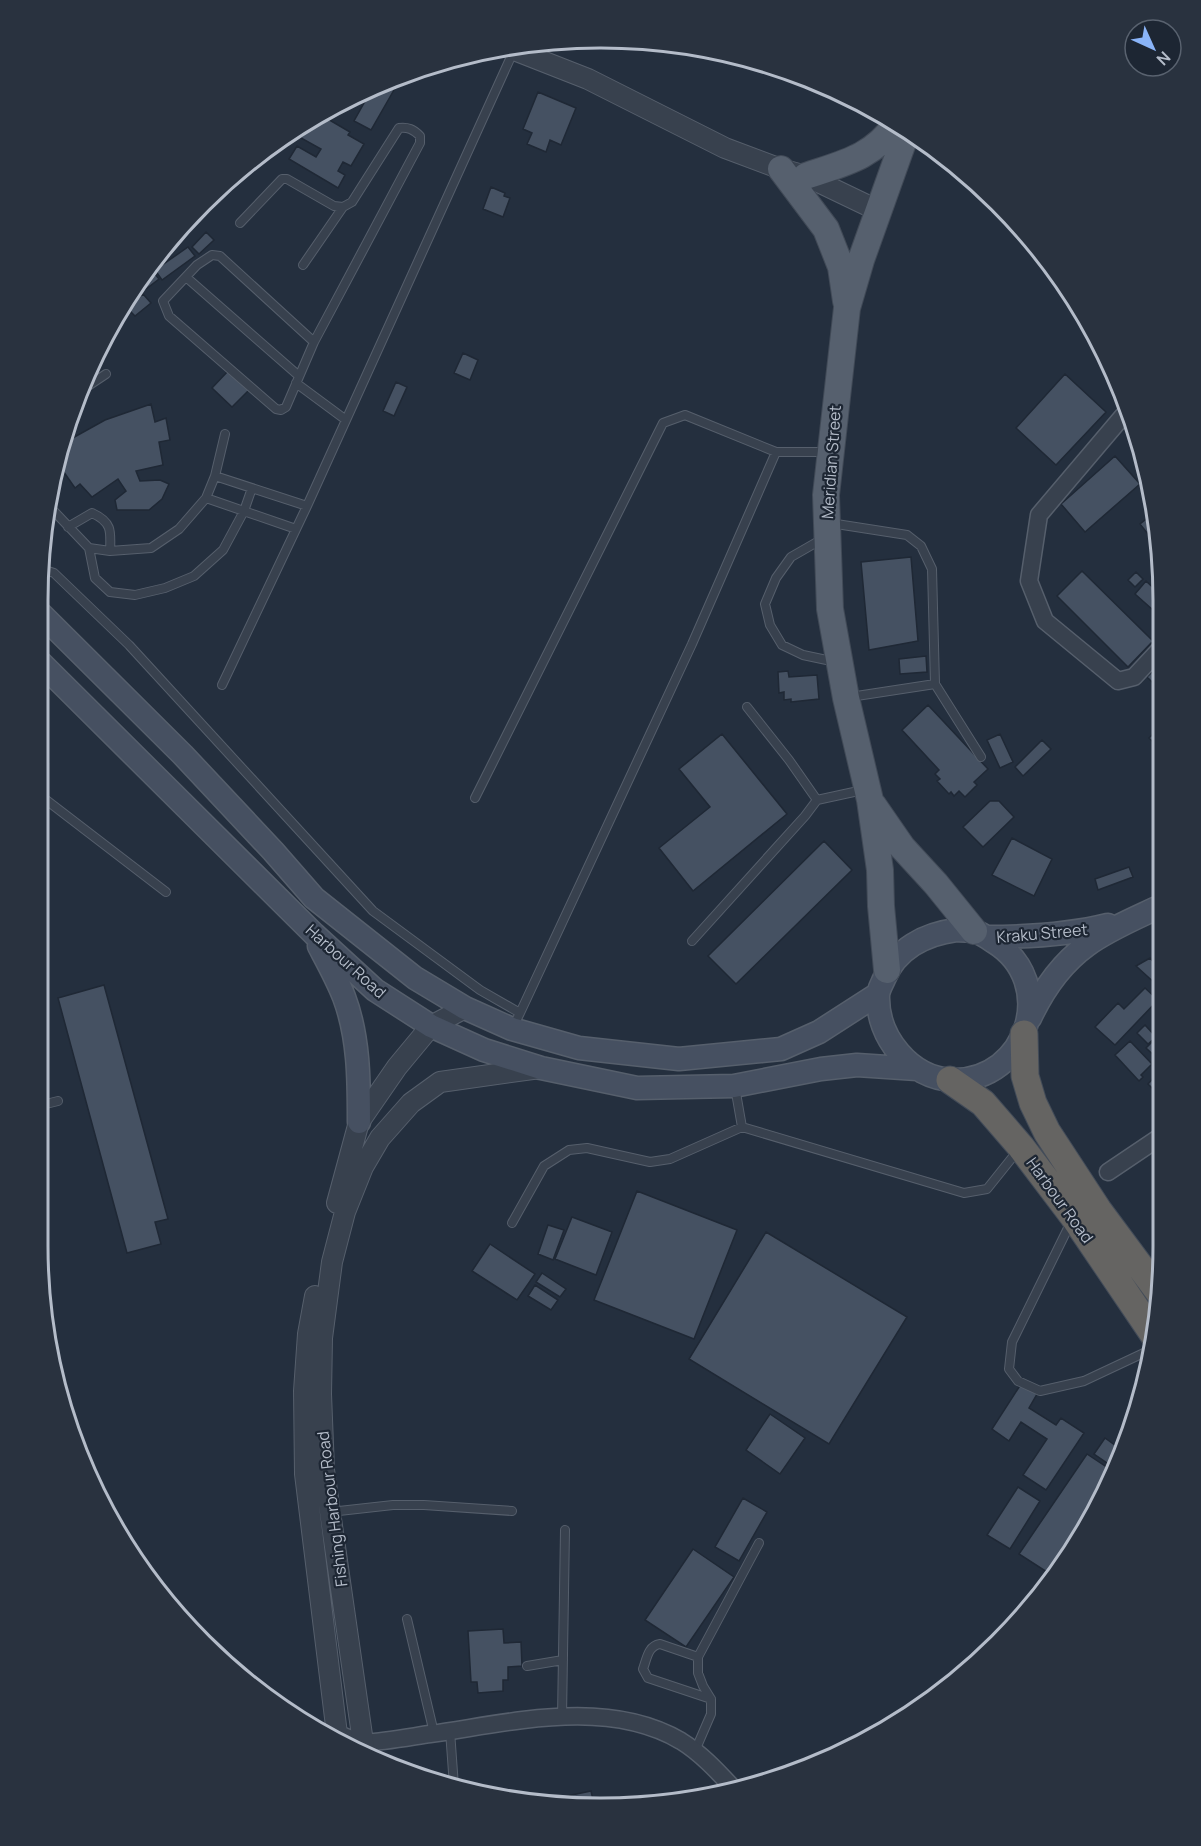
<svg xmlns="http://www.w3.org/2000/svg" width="1201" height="1846" font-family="Manrope,sans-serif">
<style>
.building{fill:#455162;stroke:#1f2835;stroke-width:1.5}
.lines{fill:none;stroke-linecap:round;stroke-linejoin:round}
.service-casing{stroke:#565f6c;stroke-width:10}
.minor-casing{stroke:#565f6c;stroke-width:19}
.tertiary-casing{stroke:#565f6c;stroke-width:22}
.secondary-casing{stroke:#565f6c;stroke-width:25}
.primary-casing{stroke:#414a57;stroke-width:28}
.trunk-casing{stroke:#434c59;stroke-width:29}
.service{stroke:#38414e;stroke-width:8}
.minor{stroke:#38414e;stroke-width:16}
.tertiary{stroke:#38414e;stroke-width:20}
.secondary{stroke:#465061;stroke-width:22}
.primary{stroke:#56606e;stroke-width:26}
.trunk{stroke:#656462;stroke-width:27}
.labels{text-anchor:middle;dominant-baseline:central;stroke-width:4.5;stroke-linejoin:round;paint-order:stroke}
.street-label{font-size:16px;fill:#b4bcc9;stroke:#1d2633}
.rim{fill:none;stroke:#b4bcc9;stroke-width:3}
</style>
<rect width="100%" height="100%" fill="#242f3e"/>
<path class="building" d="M402,76L371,130L354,121L373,87Z
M538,92L576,108L561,145L550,140L546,152L527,144L532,133L523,129Z
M321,115L350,132L348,135L364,144L351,166L343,162L338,171L345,175L338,188L289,159L297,146L316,157L321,149L301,138L311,121Z
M969,175L971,177L990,197L965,185Z
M491,187L505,193L504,196L510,198L503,217L483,209Z
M206,232L214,240L199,254L192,247Z
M188,247L195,256L162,280L155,270Z
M151,269L159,279L146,289L141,283Z
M143,294L151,303L135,316L127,308Z
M1088,323L1106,352V353L1082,329Z
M463,353L478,360L470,380L454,373Z
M229,370L249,390L232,407L212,388Z
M1065,374L1106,412L1056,465L1016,428Z
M396,382L407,387L394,416L383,411Z
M151,404L155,422L166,418L170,440L159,442L163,465L136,471L140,481L160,480L169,484L162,499L149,510H117L115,500L126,491L118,479L92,497L80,484L75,488L61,468L63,466L61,464L69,440L105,420Z
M1115,456L1140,484L1085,532L1061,504Z
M1154,513L1157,533L1151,538L1140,524Z
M911,557L918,641L869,650L861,562Z
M1082,571L1153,641L1128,667L1057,596Z
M1136,572L1143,579L1135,587L1128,580Z
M1146,581L1162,596V618L1135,594Z
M926,656L927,672L900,674L899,659Z
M1162,662V692L1147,677Z
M788,671L789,677L817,675L819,699L791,702V699L784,700V692L779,693L778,672Z
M928,705L988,769L974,782L977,785L965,797L959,791L954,796L951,792L949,794L937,781L940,779L935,774L939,770L902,730Z
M1160,727L1162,728L1161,750L1149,738Z
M722,734L787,814L693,891L659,848L710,807L679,769Z
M1000,734L1013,762L1000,768L987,740Z
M1042,740L1051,749L1023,776L1015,767Z
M990,801H999L1014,817L983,847L963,827Z
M1012,838L1052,859L1034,896L992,875Z
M824,841L852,870L736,984L708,956Z
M1129,867L1133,877L1098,890L1095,879Z
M1150,958L1160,969V984L1158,986L1136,966Z
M104,985L168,1219L155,1222L161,1244L127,1253L58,998Z
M1145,988L1158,1000L1115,1045L1095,1027L1118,1003L1124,1009Z
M1145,1025L1156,1037L1148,1044L1137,1033Z
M1160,1034V1061L1146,1048Z
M1130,1041L1152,1064L1141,1075L1143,1077L1139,1081L1115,1055Z
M1158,1073L1160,1090L1157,1093L1148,1084Z
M637,1191L737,1230L694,1339L594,1300Z
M572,1217L612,1232L596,1275L555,1259Z
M548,1225L564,1230L553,1260L538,1254Z
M766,1232L907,1317L829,1444L689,1359Z
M490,1244L535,1274L517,1300L472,1271Z
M542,1273L566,1289L560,1297L536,1282Z
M535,1285L558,1300L551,1310L528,1296Z
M1021,1384L1037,1394L1029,1408L1056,1425L1061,1418L1084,1433L1046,1490L1023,1475L1047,1439L1021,1422L1009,1441L992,1429Z
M770,1414L805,1438L780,1474L746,1450Z
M1105,1438L1123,1451L1116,1469L1094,1454Z
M1087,1454L1114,1472L1050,1574L1019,1554Z
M1018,1487L1040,1501L1010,1549L987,1535Z
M743,1498L767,1512L739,1561L715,1547Z
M693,1549L734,1577L686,1647L645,1620Z
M503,1629L504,1643L521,1642L522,1666L508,1667V1680H503V1691L478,1693L477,1682H471L468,1631Z
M591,1791L594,1804L564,1807L538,1802Z"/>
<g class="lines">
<g class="service-casing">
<path id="service" d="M240,223L282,179H287L334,206L343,207L352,202L399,128C408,127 413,129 420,136V143L314,342
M212,255L220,256L314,342L286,407L281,410L276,409L169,316L163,301L197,265Z
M303,265L343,207
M186,277L299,376
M296,383L346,420
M85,388L106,374
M215,476L307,506
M206,498L296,529
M49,506L89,548L110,551L151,548L179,529L206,498L215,476L225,434
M830,523L907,535L921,546L932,569L935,684L981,757
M68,527L92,513C112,522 111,531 110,551
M824,538L791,557L776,578L765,604L770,625L782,645L803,655L836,662
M89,548L95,578L110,592L135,595L165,588L194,576L223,550L244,511L252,488
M42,569L54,573L129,645L373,911L480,990L520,1013L512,1029
M222,685L307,506L514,50
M850,697L935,684
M41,796L166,892
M475,798L663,423L685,415L776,452
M817,800L863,790
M692,941L805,816L817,800L789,760L747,707
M520,1013L692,644L776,452H827
M735,1087L742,1127L964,1193L987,1189L1019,1149
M38,1106L58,1101
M1071,1222L1012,1342L1009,1369L1018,1381L1040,1391L1084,1381L1150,1350
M512,1223L544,1166L569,1150L587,1148L650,1162L670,1159L742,1127
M330,1512L393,1505H424L512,1511
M407,1619L434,1733
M698,1657L660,1644C648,1646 647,1658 643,1669L648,1678L711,1699
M527,1666L563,1660
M562,1717L565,1530
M450,1731L454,1786
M695,1751L711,1714V1699L703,1686L698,1673V1657L759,1543"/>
</g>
<g class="minor-casing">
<path id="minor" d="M1128,410L1039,515L1029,581L1045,621L1118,681L1134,677L1162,647
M1108,1172L1160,1137
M336,1733C344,1736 354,1741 362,1742C374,1744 415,1736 430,1734C510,1723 606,1697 681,1741C702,1754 719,1773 735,1790"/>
</g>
<g class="tertiary-casing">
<path id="tertiary" d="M509,48L588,79L725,148L781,169L806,176L879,211
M337,1203L359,1122L397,1067L431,1026L465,1008
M315,1296L308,1334L304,1391L305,1474L337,1734
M364,1749L324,1470L321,1394L322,1338L332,1262L345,1212L363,1167L380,1138L411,1103L440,1082L540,1068"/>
</g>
<g class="secondary-casing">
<path id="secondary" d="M42,615L183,755L273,851L314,898L415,978L465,1008L512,1029L579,1048L679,1059L781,1049L819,1032L878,994
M41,663L314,934L375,990L431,1026L484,1050L541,1068L637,1088L734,1086L821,1069L857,1065L917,1069
M956,930C962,931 968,930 974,931C981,933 988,938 994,942C1059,982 1028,1082 952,1080C910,1078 877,1037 878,996C878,990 882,984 884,979C896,949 925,934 956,930Z
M987,937C1028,937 1068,935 1108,925
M319,946C328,963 337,979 344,997C359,1037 359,1080 359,1122
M1030,1018C1043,990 1062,963 1087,945C1109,929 1136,918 1161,906"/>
</g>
<g class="primary-casing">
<path id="primary" d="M781,169L826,229L841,267L846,301
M806,176C844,163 872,158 897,123
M873,805L902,847L936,884L974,931
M887,970L881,906L880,870L870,800L846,698L830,609L826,495L847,308L861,260L907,131"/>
</g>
<g class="trunk-casing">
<path id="trunk" d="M1024,1034L1025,1076L1033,1103L1047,1132L1098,1210L1159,1292
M950,1080L983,1103L1021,1147L1074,1217L1154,1335"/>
</g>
<use href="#service" class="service"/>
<use href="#minor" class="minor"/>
<use href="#tertiary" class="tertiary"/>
<use href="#secondary" class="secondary"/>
<use href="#primary" class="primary"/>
<use href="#trunk" class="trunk"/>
</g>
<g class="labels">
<g class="street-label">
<text transform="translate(831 462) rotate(-86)">Meridian Street</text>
<text transform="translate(1042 933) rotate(-5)">Kraku Street</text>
<text transform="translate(346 961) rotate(42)">Harbour Road</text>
<text transform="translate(1060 1200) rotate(54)">Harbour Road</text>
<text transform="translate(332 1509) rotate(-97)">Fishing Harbour Road</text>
</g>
</g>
<path d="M0 0H1201V1846H0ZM600 48H601A552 552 0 0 1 1153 600V1246A552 552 0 0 1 601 1798H600A552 552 0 0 1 48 1246V600A552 552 0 0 1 600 48Z" fill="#29323f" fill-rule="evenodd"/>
<path class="rim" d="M600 48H601A552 552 0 0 1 1153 600V1246A552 552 0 0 1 601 1798H600A552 552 0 0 1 48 1246V600A552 552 0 0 1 600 48Z"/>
<g transform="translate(1153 48) rotate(135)"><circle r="28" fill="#1d2633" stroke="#59626f" stroke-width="1.5"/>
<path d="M0-4.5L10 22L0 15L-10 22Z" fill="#8ab4f8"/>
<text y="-9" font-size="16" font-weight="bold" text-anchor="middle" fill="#b4bcc9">N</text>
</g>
</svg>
